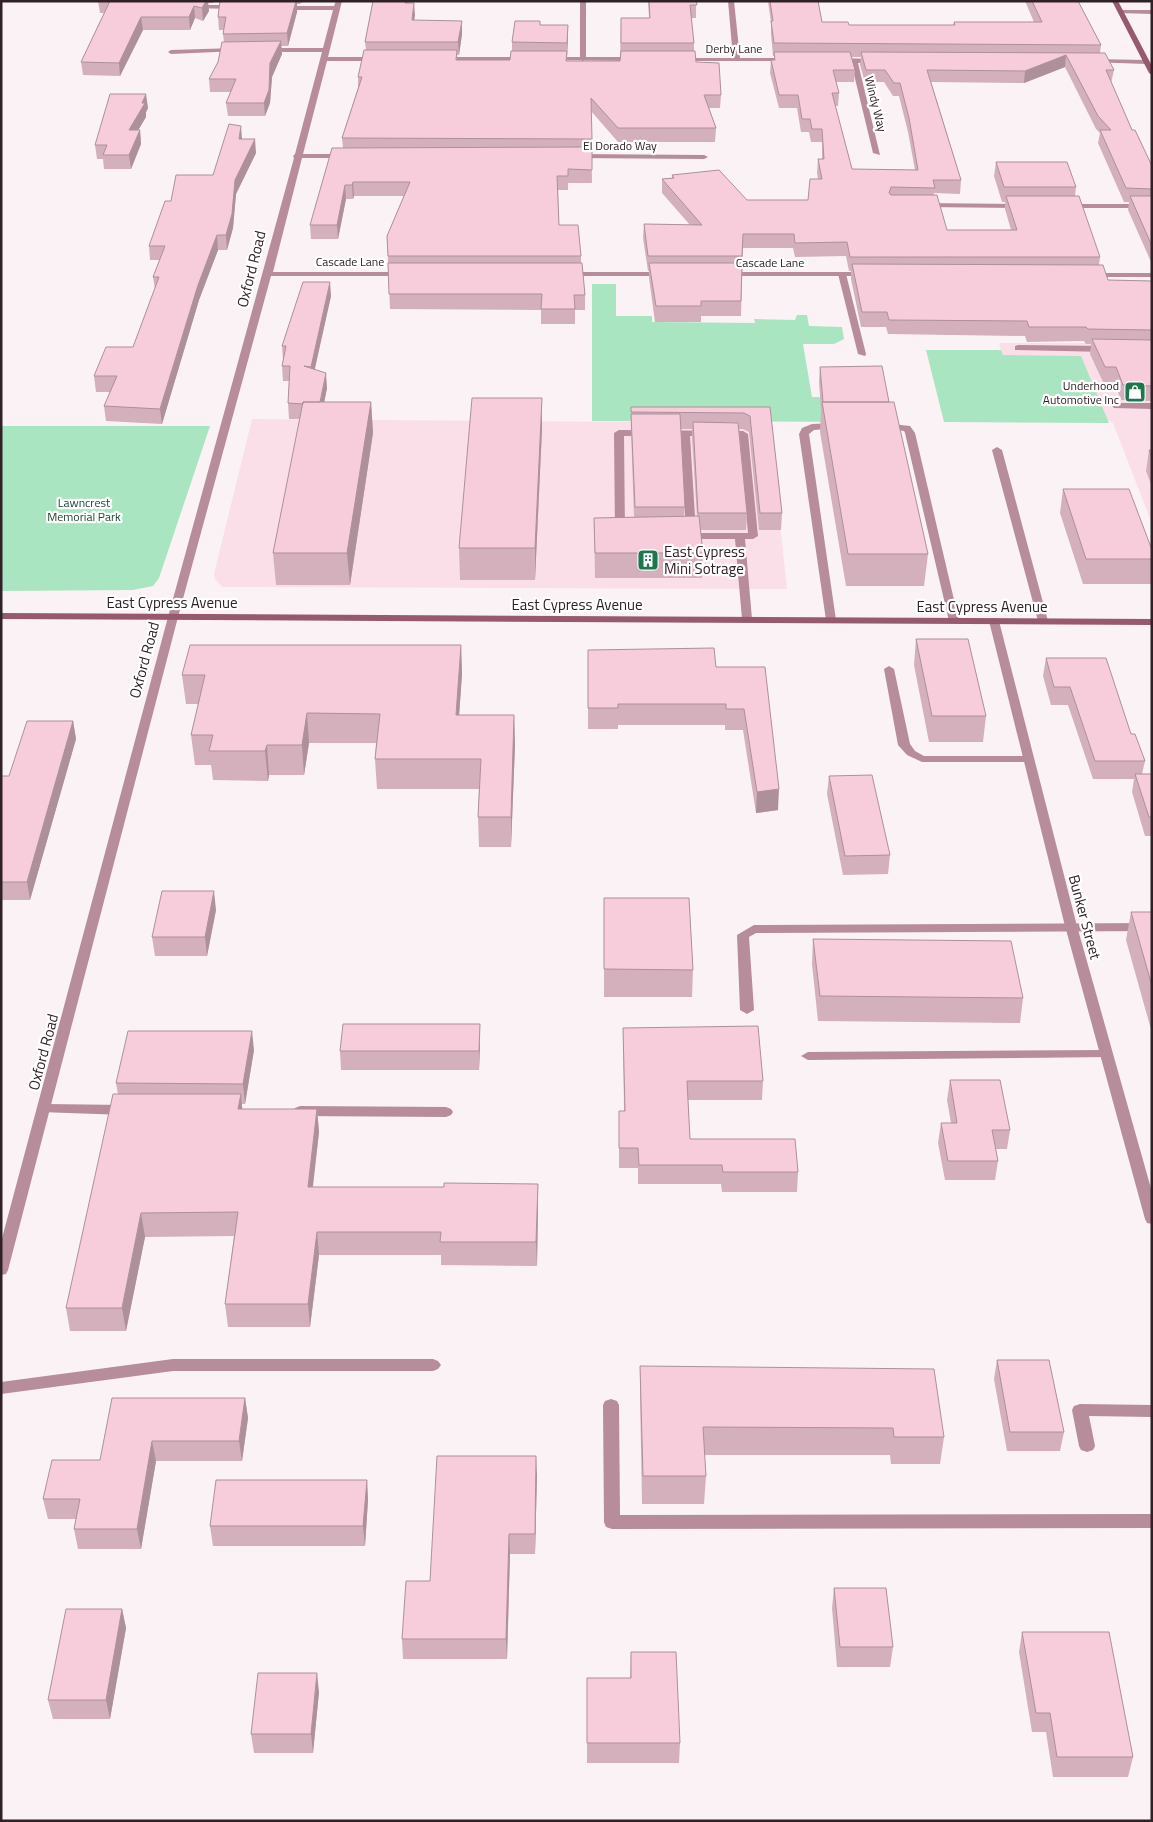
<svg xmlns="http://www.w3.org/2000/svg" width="1153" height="1822" font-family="'Titillium Web',sans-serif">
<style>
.built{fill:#fbdfe8}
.green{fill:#a9e5c0}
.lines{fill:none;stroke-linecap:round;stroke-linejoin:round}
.lane{fill:#b78c9b;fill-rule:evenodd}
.street{fill:#b78c9b;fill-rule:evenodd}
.secondary{fill:#965970;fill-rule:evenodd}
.wall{fill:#d4b0bc;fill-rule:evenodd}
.shaded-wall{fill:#ad9099}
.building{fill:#f7cddb;stroke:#ad9099}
.labels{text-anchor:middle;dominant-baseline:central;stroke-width:4.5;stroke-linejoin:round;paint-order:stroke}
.far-street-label{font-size:12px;fill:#2f2126;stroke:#fff}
.far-poi-label{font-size:12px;fill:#2f2126;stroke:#fff;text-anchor:end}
.far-park-label{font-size:12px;fill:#1b462f;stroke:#fff}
.street-label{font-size:15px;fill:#2f2126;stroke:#fff}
.poi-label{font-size:15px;fill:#2f2126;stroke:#fff;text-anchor:start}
</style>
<rect width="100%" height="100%" fill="#faf2f4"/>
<path class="built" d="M999,343H1152V524L1113,423L1002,355Z
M252,419L769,423L787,589L222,587L215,579L214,574Z"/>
<path class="green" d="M592,284H616V316H652V322L755,323L754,319L795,320L797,315H807L809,326L842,327L844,339L834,344H803L812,397H820L869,422L592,421Z
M926,350H1001L1003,355L1081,356L1109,423L944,422Z
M1,426H210L159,578L153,586L133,590L1,591Z"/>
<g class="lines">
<path class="lane" d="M580,1H586V59L583,61L580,59Z
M839,272L846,274L866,354L865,356L858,354L838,274Z
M1018,345L1107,346L1111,349L1107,352L1015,350V346Z
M1117,403H1152V409L1114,408L1112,406Z
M836,423L841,426L839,428L814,430L809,434L836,620L831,623L826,620L799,434L802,428L812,424Z
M883,423L910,426L915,433L959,621L958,623H950L949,621L905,433L904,431L880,428L878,426Z
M619,430L743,431L748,434L758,536L753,539H745L752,619L751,621L747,622L742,619L735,539H686L681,536L686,533L681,436H624L625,533L620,536L615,533L614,433ZM690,436L739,437L748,533H696Z
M997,447L1002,450L1048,621L1047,623H1039L1038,621L992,450Z
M889,666L894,669L910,744L915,751L924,756H1028L1034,759L1028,762H922L907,755L898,745L884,669Z
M1152,923V931L756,933L749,937L754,1010L747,1014L740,1010L737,935L754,925Z
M1105,1050L1110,1051L1112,1054L1110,1057L808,1060L801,1056L808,1052Z
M45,1104L125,1105L130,1107L132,1110L130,1113L125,1115L40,1112L38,1109L40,1106Z
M300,1106L446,1107L451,1109L453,1112L451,1115L446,1117L300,1116L295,1114L293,1111L295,1108Z
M611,1399L617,1401L619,1405L620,1515L1152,1514V1528L612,1529L606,1527L604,1522L603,1405L605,1401Z
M1080,1404L1152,1405V1417L1089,1416L1095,1446L1093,1450L1087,1452L1081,1450L1079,1446L1072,1410L1074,1406Z"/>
<path class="street" d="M336,1H342L328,57H378L381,59L378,61H327L303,154H347L351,156L347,158H302L273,272H405L409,274L405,276H271L178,617L8,1270L6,1274L1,1275V1242L168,617L294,158L293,156L295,154L322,52H266L263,50L266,48H323L333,10H282L279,8L282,6H334Z
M728,1H734L740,58H790L793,60L792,61H678L677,60L680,58H733Z
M192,5H234L237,7L234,9L190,8L189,7Z
M1120,10H1152V14L1118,13V11Z
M236,48L239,50L238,51L171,54L168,52L171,50Z
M440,57H525L528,59L525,61L438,60L437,59Z
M550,57H638L641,59L638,61L548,60L547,59Z
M835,58L878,59L881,61L878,63H858L880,155L873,153L851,62L833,61L832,60Z
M1093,59L1146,60L1149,62L1146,64L1091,62V60Z
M571,154L704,155L708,157L704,159L574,158H571Z
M921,203L1022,204L1026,206L1022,208L924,207H921Z
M1064,204H1152V208H1067L1063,206Z
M565,272H665L669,274L665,276H568L564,274Z
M722,272H868L872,274L868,276H725L721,274Z
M1087,273H1152V277H1090L1086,275Z
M994,618L999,621L1077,926L1152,1192V1224L1147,1223L1145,1219L1065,926L989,621Z
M173,1359H433L438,1361L441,1365L438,1369L433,1371H173L1,1394V1382Z"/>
<path class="secondary" d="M1112,1H1118L1152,66V75L1149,73Z
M1,613L1152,619V625L1,619Z"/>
</g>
<path class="wall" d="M98,1H214L213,3H208L209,11L203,21L195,18L190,30H143L120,76L83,75L81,62L104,13H100Z
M220,1H303L300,4H297V12L288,46H281L282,54L272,77L270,103L265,116H228L226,103L231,92H210L209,79L218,62L224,42L223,34L224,30H219L218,17Z
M373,1H408V3L415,15L414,20L462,34L459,55H457V60H510L512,51V42L540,25H568L567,61H620L621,18H649L648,1H696V18H691L694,43V51L696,62L721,95L720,108H709L716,128L715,142H618L591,111L592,183H568V190H558L559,225L581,256V263L585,295V310H575V324H541V310L390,309L387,236L404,196H354L353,199H346L338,239H311L310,225L343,148L342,138L358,88V77L366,50L365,42Z
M768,1H818L822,22L849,25H953L954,22H1034L1025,1H1078L1101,45L1100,53L1114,70L1111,83L1132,130L1152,166V264L1128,210L1129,202H1124L1098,143L1100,133L1096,129L1065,67L1024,83L931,82L961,180L960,194L934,193V195L947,230H1011L1005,209V202H1002L994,176L996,162L1076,187L1075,196L1100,257L1099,265L1108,280L1152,281V401L1121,400L1114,382H1103L1090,354L1091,344H1086L1084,341L1027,342L1025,336L888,334L886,327H861L851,279V271H849L846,256L795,257L793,248H743L741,316H701V322H655L649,278V271H648L643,238L644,224L690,225L662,193V179L672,178V175L747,200H808L818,179L817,173L818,159H822V142H811L809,132H801L797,108H779L770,73L771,60H774V56H773L771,34V23ZM851,57H861L860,65L865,82H884L893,96H899L908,132L915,170L852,169L835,106H838L839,93L836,82H854L855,70Z
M148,108L146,112V117L138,130H140L141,144L131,169H104L103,159H97L95,145Z
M242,139L256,153L236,194L233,228L227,250H218L199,300L162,424L106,421L104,406L110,392H96L94,376L133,347L155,289L153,277L160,260H150L149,246L171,201L213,175Z
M331,296L314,370L327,388L324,402H371L373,433L350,585H276L273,553L300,419H289L288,403L289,381H283L282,366L283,360L282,346Z
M820,367L889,402L928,554L924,586H846L820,432L821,409L819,382Z
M631,407H770L782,513L781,530H759L749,432L743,429H739L747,513L746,530H700L703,553L702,578H595L594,518L634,517L631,428ZM681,429H692V438L697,516H684L685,507Z
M542,429L535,580H460L459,548Z
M1149,450H1152V487L1146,471Z
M1063,489L1152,550V577L1151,584H1083L1060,513Z
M916,639L986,716L983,742H929L914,665Z
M461,645L462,674L459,715H514L515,745L511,847H479L478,817L479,789H377L375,759L376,743H309L304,775H269L268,781L213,780L211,765H195L191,735L199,704H186L182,675Z
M588,650L716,667H765L778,810L756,813L743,730H725V725H618V729H588Z
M1046,658L1131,734L1145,761L1142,774H1152V836H1145L1132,792L1134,779H1093L1068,705H1051L1043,676Z
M73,721L76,739L30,900H1V776H9Z
M829,776L890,855L888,874L843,875L827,794Z
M604,898L693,970L692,997H604Z
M216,910L207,956H155L152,937Z
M1131,912H1152V1033L1126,940Z
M813,939L1023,998L1020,1023L818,1021L812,964Z
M623,1028L763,1081L762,1100H688L690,1139L798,1172L797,1192H722L721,1184H638V1168H619V1111H624Z
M480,1044L479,1070H341L340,1051Z
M254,1050L245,1104H242V1109H317L319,1132L313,1187H444L538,1184V1207L537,1266L441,1265V1255H319L310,1327H228L225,1304L234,1236L145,1237L126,1331H70L66,1308L118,1094L116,1083Z
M950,1080L1010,1130L1007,1149H995L998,1161L995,1180H945L938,1143L941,1123H951L947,1100Z
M997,1360L1064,1432L1060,1451H1007L994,1379Z
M640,1366L944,1437L940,1464H891L890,1455H704L706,1476L704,1504H642L640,1394Z
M245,1398L248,1418L242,1461H156L141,1549H78L74,1529L76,1519H48L43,1499L100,1460Z
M537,1475L535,1554H510L507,1659H403L402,1639L430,1581Z
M367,1480L368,1500L365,1546H213L210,1526Z
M834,1588L893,1647L890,1667H837L832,1608Z
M122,1609L126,1628L110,1719H53L48,1700Z
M1022,1632L1133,1757L1128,1777H1053L1046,1732H1032L1019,1652Z
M631,1652L680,1743L679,1763H587V1678H630Z
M319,1692L313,1753H254L251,1734Z"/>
<path class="shaded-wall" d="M206,1H208L209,11L203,21L202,8Z
M296,1H297V12L288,46L287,33Z
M414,3L415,15L412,33V20Z
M194,6L195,18L190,30L189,17Z
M141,17L143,30L120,76L119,63Z
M462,21V34L459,55L458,42Z
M568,25V38L567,56V43Z
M281,41L282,54L272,77L270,103L265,116L264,103L270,63Z
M1066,55L1065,67L1024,83L1025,71Z
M146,94L148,108L146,112V117L130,144L129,130Z
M241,126L242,139H239Z
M140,130L141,144L131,169L129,155Z
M255,139L256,153L236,194L233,228L227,250L226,235L235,180Z
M353,182L354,196L353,199L352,185Z
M345,185L346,199L338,239L337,225Z
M217,235L218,250L199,300L162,424L160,409L198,285Z
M330,282L331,296L312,382L311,367Z
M326,373L327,388L321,419L320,404Z
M542,398V429L535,580V548Z
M371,402L373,433L350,585L347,553Z
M461,645L462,674L457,745L456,715Z
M307,713L309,743L304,775L302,745Z
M514,715L515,745L511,847V817Z
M73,721L76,739L30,900L27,882Z
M267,745L269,775L268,781L265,751Z
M779,789L778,810L756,813L757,792Z
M214,891L216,910L207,956L205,937Z
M480,1024V1044L479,1070V1051Z
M252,1031L254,1050L245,1104L243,1084Z
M241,1094L243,1117L238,1109Z
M317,1109L319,1132L310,1210L308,1187Z
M538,1184V1207L537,1266L536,1242Z
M141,1213L145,1237L126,1331L122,1308Z
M317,1232L319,1255L310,1327L308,1304Z
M245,1398L248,1418L242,1461L239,1441Z
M152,1441L156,1461L141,1549L137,1529Z
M536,1456L537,1475L535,1554V1534Z
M367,1480L368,1500L365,1546L363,1526Z
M509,1534L510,1554L507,1659L506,1639Z
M122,1609L126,1628L110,1719L106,1700Z
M317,1673L319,1692L313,1753L311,1734Z"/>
<path class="building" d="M110,1H206L202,8L194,6L189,17H141L119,63L81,62Z
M220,1H296L287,33L223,34L226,17H218Z
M373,1H405V3H414L412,20L462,21L458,42H365Z
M649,1H696L697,5H690L694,43H621V18H650Z
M770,1H818L822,22H848L849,25H955L954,22H1042L1032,1H1078L1101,45L774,43L771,21H773Z
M515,21H540V25H568L567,43L512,42Z
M281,41L270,63L269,90L264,103H226L236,79H209L218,62L222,42Z
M364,50H457L456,60H510L511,51H567L566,61H620L621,51H695L696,62L719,63L721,95H704L716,128H618L591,98L592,139L342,138L362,77H358Z
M774,52H850L855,70H833L839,93H832L852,169L918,170L909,118L900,83H894L885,70H866L861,52L1105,53L1114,70H1106L1132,130H1135L1152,166V189L1126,188L1100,130H1111L1098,116L1066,55L1025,71L927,70L961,180H933L935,188L891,187L889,193L891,195H937L947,230H1017L1006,196H1079L1100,257H850L847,242L795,243L794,234H743L742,256H648L644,224L702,225L662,179L674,178L672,175L719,170L747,200H808L810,179H822L818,159H824L822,129H812L810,119H802L798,95H779L771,60H775Z
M110,94H146L142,103H145L129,130H140L129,155H103L107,145H95Z
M229,124L241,126L239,139H255L235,180L232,214L226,235H217L198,285L160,409L104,406L117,376H94L106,347H133L159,277H153L165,246H149L165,201H171L176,175H213Z
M592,147V170L568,169V176H557L559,225H578L581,256H388L387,236L410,182H353L352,185H345L337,225H310L332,148Z
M996,162H1067L1076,187H1004Z
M1130,196H1152V246Z
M388,263H582L585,295H574L575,309H541L542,294H389Z
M649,263H742L741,301H701V306H656Z
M852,264L1103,265L1108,280L1152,281V330L1088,329L1086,327H1029L1027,321L889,320L887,312H862Z
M303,282H330L311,367L304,366L326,373L320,402H303V404L288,403L290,366H282L286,346H282Z
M1092,339L1152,340V386L1123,385L1116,367H1105Z
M882,366L889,402H823L820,367Z
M472,398H542L535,548H459Z
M303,402H371L347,553H273Z
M822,402H894L928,554H848Z
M631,407H770L782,513H760L750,416L744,413L631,412Z
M631,414H680L685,507H635Z
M693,422L738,423L747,513H698Z
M1149,450H1152V457Z
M1063,489H1129L1152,550V559H1086Z
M699,516L703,553H595L594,518Z
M916,639H968L986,716H932Z
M190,645H461L456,715H514L511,817H478L481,759H375L380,714L307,713L302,745H267L265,751H209L213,735H191L205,675H182Z
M714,648L716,667H765L779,789L757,792L744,709H726V704H618V708H588V650Z
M1046,658H1106L1131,734H1135L1145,761H1095L1070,687H1054Z
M27,721H73L27,882H1V776H9Z
M1135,774H1152V817H1149Z
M872,775L890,855L845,856L829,776Z
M162,891H214L205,937H152Z
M604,898H689L693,970L604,969Z
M1131,912H1152V986Z
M813,939L1011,941L1023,998L820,996Z
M343,1024H480L479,1051H340Z
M758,1026L763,1081H687L690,1139H795L798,1172H723L722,1165H639L638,1148H619V1111H625L623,1028Z
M128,1031H252L243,1084L116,1083Z
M950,1080H1000L1010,1130H992L998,1161H948L941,1123H957Z
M113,1094H241L238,1109H317L308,1187H444V1183L538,1184L536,1242H440L441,1232H317L308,1304H225L238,1212L141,1213L122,1308H66Z
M997,1360H1049L1064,1432H1010Z
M640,1366L934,1369L944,1437H894L893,1428L703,1427L706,1476H643Z
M112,1398H245L239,1441H152L137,1529H74L80,1499H43L52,1460H100Z
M437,1456H536L535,1534H509L506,1639H402L406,1581H430Z
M216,1480H367L363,1526H210Z
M834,1588H886L893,1647H840Z
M66,1609H122L106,1700H48Z
M1022,1632H1109L1133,1757H1057L1050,1713H1036Z
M631,1652H676L680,1743H587V1678H631Z
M258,1673H317L311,1734H251Z"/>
<defs>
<g id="shop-square" transform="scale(1.125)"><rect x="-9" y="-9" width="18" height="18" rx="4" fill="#1e774c" stroke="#fff"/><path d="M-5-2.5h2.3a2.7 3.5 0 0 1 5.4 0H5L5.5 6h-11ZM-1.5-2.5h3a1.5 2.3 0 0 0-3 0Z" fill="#fff"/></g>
<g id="building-square" transform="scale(1.125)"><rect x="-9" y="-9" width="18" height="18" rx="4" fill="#1e774c" stroke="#fff"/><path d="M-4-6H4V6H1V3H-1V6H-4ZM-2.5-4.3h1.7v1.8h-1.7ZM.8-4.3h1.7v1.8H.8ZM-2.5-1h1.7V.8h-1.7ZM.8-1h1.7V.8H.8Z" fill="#fff"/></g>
</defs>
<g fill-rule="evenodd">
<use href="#shop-square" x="1135" y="392"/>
<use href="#building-square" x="648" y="560"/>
</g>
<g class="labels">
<g class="far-street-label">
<text x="734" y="48">Derby Lane</text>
<text transform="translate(876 104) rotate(76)">Windy Way</text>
<text x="620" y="145">El Dorado Way</text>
<text x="350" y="261">Cascade Lane</text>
<text x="770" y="262">Cascade Lane</text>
</g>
<g class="far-poi-label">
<text x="1119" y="385">Underhood<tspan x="1119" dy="14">Automotive Inc</tspan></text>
</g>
<g class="far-park-label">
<text x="84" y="502">Lawncrest<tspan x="84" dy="14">Memorial Park</tspan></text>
</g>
<g class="street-label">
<text transform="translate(251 269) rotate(-76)">Oxford Road</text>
<text x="172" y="602">East Cypress Avenue</text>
<text x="577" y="604">East Cypress Avenue</text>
<text x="982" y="606">East Cypress Avenue</text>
<text transform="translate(144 660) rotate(-75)">Oxford Road</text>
<text transform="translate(1085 917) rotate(75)">Bunker Street</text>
<text transform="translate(43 1052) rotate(-75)">Oxford Road</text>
</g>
<g class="poi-label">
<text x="664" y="551">East Cypress<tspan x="664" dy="17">Mini Sotrage</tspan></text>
</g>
</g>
<rect width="1153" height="1822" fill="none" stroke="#2f2126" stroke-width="5"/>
</svg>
